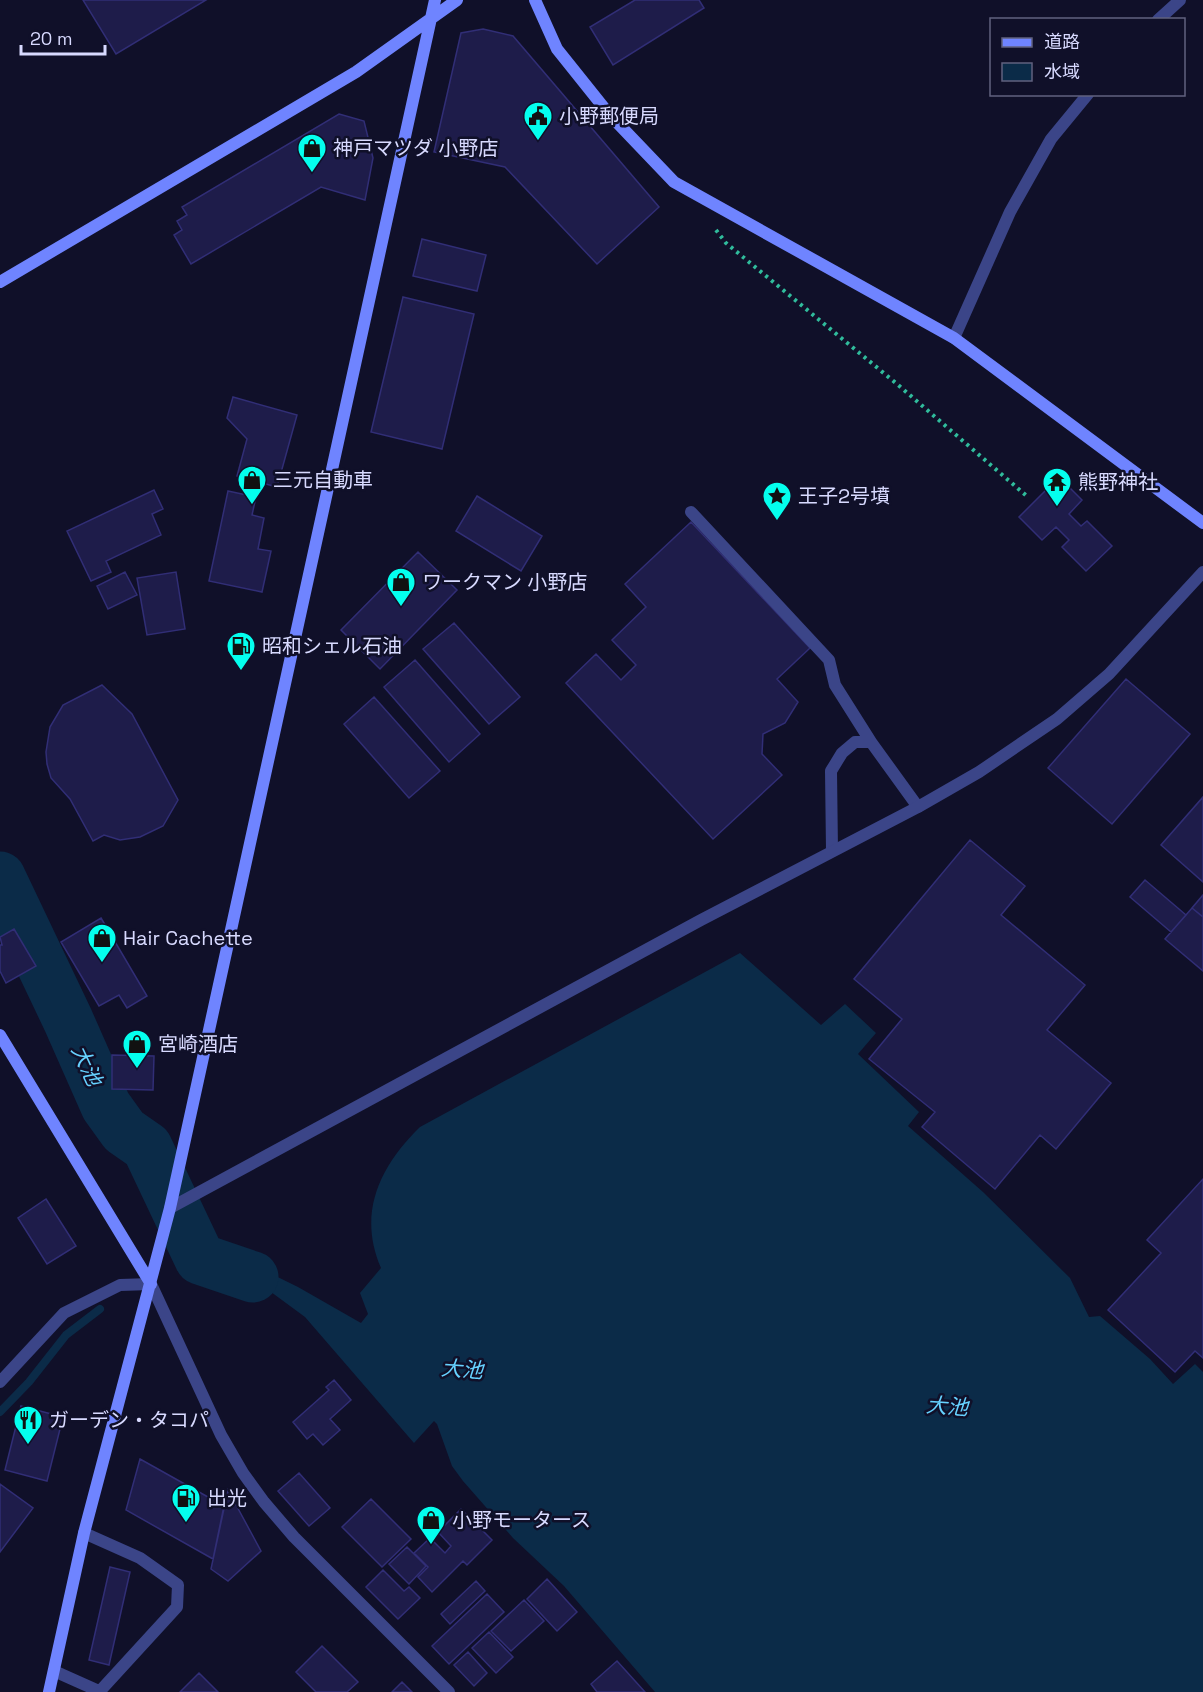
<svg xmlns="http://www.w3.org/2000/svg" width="1203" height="1692" font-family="'Space Grotesk','Noto Sans JP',sans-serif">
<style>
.water{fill:#0b2b48}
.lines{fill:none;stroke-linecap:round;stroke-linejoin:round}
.stream{stroke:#0b2b48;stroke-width:8}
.river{stroke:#0b2b48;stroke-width:51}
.building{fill:#1e1c4a;stroke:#312e76;stroke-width:1.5}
.path{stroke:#30bc9c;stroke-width:4;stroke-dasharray:3 4.5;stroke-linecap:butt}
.lane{stroke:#3b4588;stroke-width:12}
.street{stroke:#3b4588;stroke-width:12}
.secondary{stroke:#6f84ff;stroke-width:12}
.labels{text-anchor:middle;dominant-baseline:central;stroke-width:5;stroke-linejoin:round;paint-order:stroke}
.poi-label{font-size:20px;fill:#d8daff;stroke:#101029;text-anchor:start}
.water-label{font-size:21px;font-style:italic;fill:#66d2ff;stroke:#101029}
</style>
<rect width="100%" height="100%" fill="#101029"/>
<path class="water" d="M740,953L821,1025L845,1004L876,1033L858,1054L919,1112L908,1126L983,1192L1070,1278L1089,1317L1100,1316L1150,1359L1173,1384L1195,1364L1203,1372V1692H655L564,1586L513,1538L463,1481L452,1466L437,1424L434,1421L414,1443L305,1317L271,1292L255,1285L190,1267L188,1249L193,1247L245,1261L298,1287L361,1323L368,1314L360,1293L381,1268C357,1213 380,1166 420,1127Z"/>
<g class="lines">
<path class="stream" d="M0,1412L29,1382L66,1335L100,1309"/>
<path class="river" d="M0,877L68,1020L106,1106L124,1131L147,1147L200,1259L253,1277"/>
</g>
<path class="building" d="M83,0H206L116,54Z
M635,0H699L704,8L613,65L590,27Z
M483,29L513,36L659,207L597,264L505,167L434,152L461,33Z
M339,114L364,121L373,158L365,200L321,187L191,264L174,235L182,230L177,221L187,215L182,207Z
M422,239L486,255L477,291L413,276Z
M403,297L474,314L442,449L371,432Z
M233,397L297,415L277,487L237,476L247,439L227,418Z
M1059,477L1082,500L1069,514L1081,526L1087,521L1112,546L1086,571L1062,547L1069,540L1056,527L1042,540L1019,517Z
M154,490L163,509L152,514L161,535L106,561L111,572L91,581L67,531Z
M228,491L256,497L252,515L264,518L258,549L271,551L262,592L209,581Z
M477,496L542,536L521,571L456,531Z
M691,522L810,648L777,679L798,702L785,723L763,734L762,754L782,775L713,839L566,683L596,654L621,680L636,665L612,640L646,607L625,584Z
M418,552L457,590L380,669L341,630Z
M125,572L137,595L108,609L97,586Z
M176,572L185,629L147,635L137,578Z
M454,623L520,697L489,724L423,649Z
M415,660L480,734L449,762L384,687Z
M1126,679L1190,734L1112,824L1048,768Z
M102,685L132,714L178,800L163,826L140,837L120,840L104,835L93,841L70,799L51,778L47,764L46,752L50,727L63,705Z
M374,697L440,771L409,798L344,724Z
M1203,797V882L1161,845Z
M970,840L1025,886L1001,915L1085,985L1047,1030L1111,1083L1056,1149L1040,1135L995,1189L922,1127L935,1112L869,1059L902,1019L854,979Z
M1145,880L1186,915L1171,932L1130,897Z
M1203,895V917L1192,908Z
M1192,908L1203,917V971L1165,939Z
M101,918L147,996L127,1008L119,995L99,1006L61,942Z
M14,929L36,966L6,983L0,971V945H2L0,937Z
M112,1055L154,1056L153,1090L112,1089Z
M1203,1179V1358L1195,1351L1175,1372L1108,1310L1161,1253L1147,1240Z
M46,1199L76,1246L47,1264L18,1218Z
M334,1380L351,1400L330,1419L340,1430L323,1445L313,1434L307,1439L293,1422L329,1390L326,1387Z
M21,1406L63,1417L47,1481L5,1470Z
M140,1459L224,1506L213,1559L126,1510Z
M299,1473L330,1508L309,1526L278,1491Z
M0,1484L33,1508L0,1552Z
M228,1490L261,1551L228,1581L211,1569Z
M371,1499L411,1539L382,1567L342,1527Z
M461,1509L492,1540L467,1565L463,1561L432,1592L418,1577L428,1567L414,1553L430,1538L445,1553L451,1546L438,1532Z
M407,1547L426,1566L409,1584L389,1564Z
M110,1567L130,1572L109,1665L89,1660Z
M383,1570L404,1591L409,1587L420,1598L398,1619L366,1587Z
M547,1579L577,1612L557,1631L527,1599Z
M476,1581L485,1591L450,1624L441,1614Z
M487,1594L504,1612L449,1664L432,1646Z
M524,1600L544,1621L511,1651L491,1631Z
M489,1632L513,1657L496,1673L472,1648Z
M322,1646L358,1682L347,1692H316L296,1672Z
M468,1652L487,1673L474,1686L454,1665Z
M617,1661L645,1692H597L591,1684Z
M199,1673L218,1692H180Z
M402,1682L412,1692H392Z"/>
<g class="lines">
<path class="path" d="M716,230L726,243L897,384L1029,498"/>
<path class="lane" d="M691,512L829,660L835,685L871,742
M832,851L831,771L842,753L855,742H871L918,807"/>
<path class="street" d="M1158,20L1180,0
M954,338L1010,212L1051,139L1088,94
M170,1208L701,920L918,807L979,772L1057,719L1109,674L1203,572
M0,1382L64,1313L120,1285L151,1284L221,1435L243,1473L264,1502L294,1537L449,1692
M84,1533L140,1558L178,1585L177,1607L100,1691
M54,1671L101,1692"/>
<path class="secondary" d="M535,0L557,49L609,114L674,182L954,338L1203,523
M0,282L356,72L457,0
M0,1035L151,1284
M49,1692L84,1533L170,1208L435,0"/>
</g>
<defs>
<g id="civic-pin" transform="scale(1.5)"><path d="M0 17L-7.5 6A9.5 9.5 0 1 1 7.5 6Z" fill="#04ffee" stroke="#101029"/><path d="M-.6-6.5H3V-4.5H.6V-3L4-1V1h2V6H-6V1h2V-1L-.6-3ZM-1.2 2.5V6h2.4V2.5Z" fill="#111"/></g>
<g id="shop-pin" transform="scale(1.5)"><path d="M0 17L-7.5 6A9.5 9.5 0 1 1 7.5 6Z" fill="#04ffee" stroke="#101029"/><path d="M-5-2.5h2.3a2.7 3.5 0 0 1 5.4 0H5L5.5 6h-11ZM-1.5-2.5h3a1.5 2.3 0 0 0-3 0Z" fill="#111"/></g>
<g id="temple-pin" transform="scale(1.5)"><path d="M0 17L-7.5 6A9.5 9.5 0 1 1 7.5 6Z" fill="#04ffee" stroke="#101029"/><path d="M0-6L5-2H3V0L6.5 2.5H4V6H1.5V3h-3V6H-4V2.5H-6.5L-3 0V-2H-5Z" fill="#111"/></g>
<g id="sight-pin" transform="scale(1.5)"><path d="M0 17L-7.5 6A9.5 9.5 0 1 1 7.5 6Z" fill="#04ffee" stroke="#101029"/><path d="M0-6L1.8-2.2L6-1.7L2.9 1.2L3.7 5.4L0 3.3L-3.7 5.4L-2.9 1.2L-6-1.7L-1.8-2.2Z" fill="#111"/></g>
<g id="fuel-pin" transform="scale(1.5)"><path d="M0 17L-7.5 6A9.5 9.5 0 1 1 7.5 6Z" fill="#04ffee" stroke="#101029"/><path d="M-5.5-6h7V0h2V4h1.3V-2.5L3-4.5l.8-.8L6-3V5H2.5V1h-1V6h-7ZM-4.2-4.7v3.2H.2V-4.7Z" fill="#111"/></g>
<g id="restaurant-pin" transform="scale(1.5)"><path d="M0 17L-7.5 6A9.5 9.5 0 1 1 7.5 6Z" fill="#04ffee" stroke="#101029"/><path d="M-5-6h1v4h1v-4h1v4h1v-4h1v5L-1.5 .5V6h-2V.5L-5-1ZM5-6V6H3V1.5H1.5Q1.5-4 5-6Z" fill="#111"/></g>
</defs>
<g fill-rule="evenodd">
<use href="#civic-pin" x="538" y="116"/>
<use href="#shop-pin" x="312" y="148"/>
<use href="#shop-pin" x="252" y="480"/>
<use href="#temple-pin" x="1057" y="482"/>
<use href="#sight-pin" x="777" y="496"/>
<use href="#shop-pin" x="401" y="582"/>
<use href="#fuel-pin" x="241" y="646"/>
<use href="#shop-pin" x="102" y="938"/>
<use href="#shop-pin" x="137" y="1044"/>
<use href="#restaurant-pin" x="28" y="1420"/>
<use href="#fuel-pin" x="186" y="1498"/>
<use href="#shop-pin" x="431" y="1520"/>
</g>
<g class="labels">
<g class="poi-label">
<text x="559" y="116">小野郵便局</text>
<text x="333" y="148">神戸マツダ 小野店</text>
<text x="273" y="480">三元自動車</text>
<text x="1078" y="482">熊野神社</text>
<text x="798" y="496">王子2号墳</text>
<text x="422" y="582">ワークマン 小野店</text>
<text x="262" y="646">昭和シェル石油</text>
<text x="123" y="938">Hair Cachette</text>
<text x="158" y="1044">宮崎酒店</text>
<text x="49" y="1420">ガーデン・タコパ</text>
<text x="207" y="1498">出光</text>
<text x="452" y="1520">小野モータース</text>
</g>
<g class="water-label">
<text transform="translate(87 1065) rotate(65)">大池</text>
<text transform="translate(462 1369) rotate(4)">大池</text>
<text transform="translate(947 1406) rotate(4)">大池</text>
</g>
</g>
<rect x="990" y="18" width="195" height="78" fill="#101029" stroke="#60617f" stroke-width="1.5"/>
<rect x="1002" y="38" width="30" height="9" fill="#6f84ff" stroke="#60617f" stroke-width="1.5"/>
<text x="1044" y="48" font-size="18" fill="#d8daff">道路</text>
<rect x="1002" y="63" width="30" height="18" fill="#0b2b48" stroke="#60617f" stroke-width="1.5"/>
<text x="1044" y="78" font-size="18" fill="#d8daff">水域</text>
<path d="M21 45v9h84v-9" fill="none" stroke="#d8daff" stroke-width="3"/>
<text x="30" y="45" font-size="18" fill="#d8daff" stroke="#101029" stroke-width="4.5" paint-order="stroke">20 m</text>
</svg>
